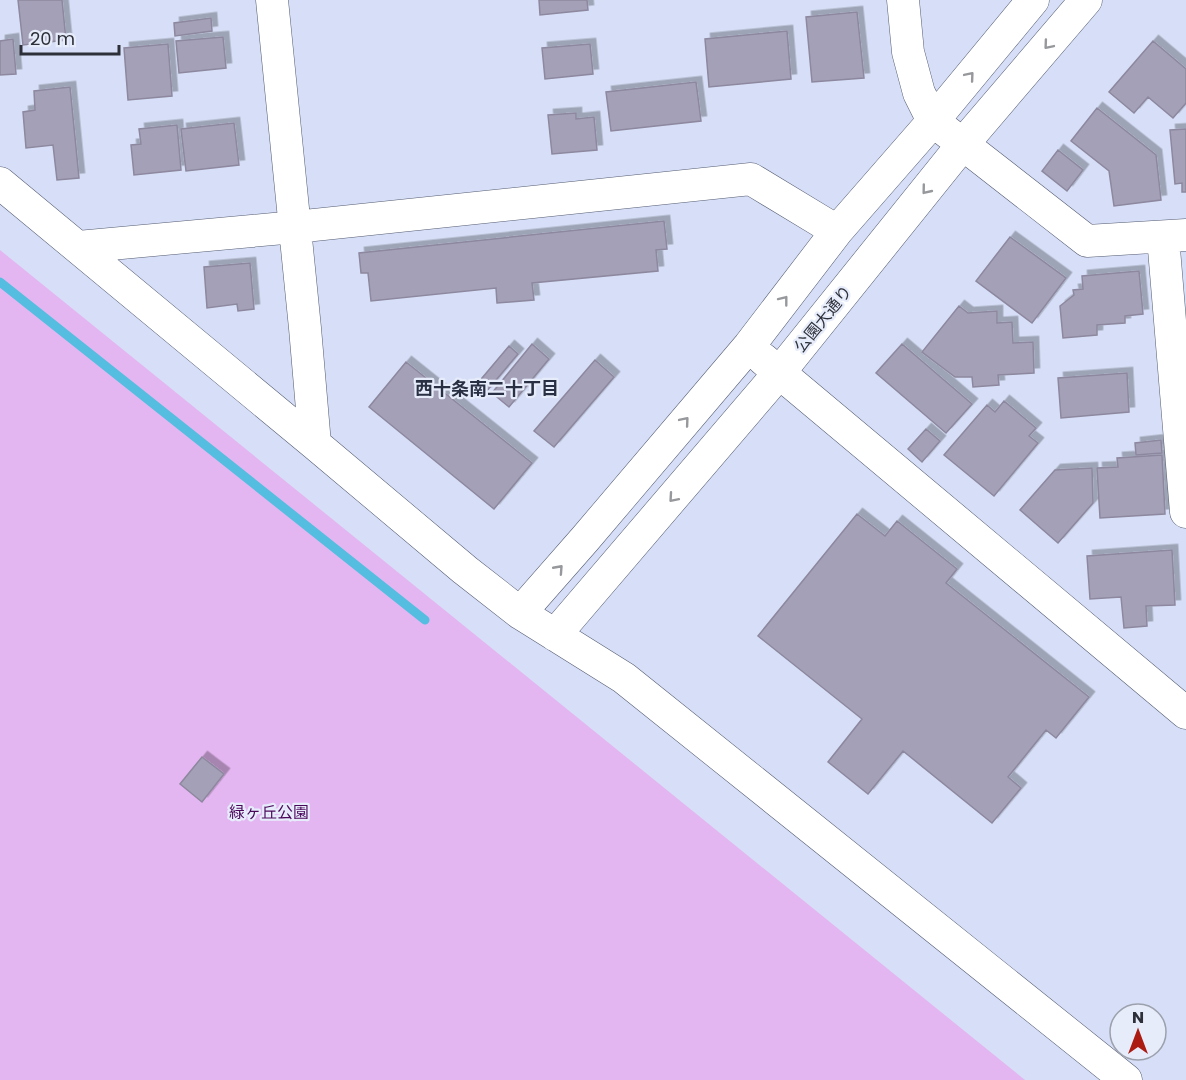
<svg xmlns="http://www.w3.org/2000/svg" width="1186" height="1080" font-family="Poppins,'Noto Sans JP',sans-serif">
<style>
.green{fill:#e4b6f1}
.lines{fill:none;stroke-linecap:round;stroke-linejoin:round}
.stream{stroke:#54bde0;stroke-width:9}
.building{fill:#a4a0b7;stroke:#8d889f;stroke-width:1.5;filter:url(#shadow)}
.minor-casing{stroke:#555c71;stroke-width:33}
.minor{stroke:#fff;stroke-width:32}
.oneway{stroke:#96989c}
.labels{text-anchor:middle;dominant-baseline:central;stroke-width:4.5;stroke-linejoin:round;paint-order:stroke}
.street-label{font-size:16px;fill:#2d3039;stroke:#e7ecfb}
.park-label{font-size:16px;fill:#4b085b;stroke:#e7ecfb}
.neighbourhood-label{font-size:18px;font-weight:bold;fill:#2a3043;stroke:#e7ecfb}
</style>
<defs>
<filter id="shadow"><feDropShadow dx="5.5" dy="-5.5" stdDeviation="0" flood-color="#0004"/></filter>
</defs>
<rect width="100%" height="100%" fill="#d6dff7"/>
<path class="green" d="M0,250L1025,1080H0Z"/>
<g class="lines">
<path class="stream" d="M0,282L425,620"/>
</g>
<path class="building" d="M18,0H62L66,40L23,45Z
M539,0H587L588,10L540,15Z
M857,12L864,78L812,82L806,17Z
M211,18L212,31L175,36L174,23Z
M787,31L791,79L709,87L705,39Z
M223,37L226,68L179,73L176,41Z
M13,39L16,74L0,75V41Z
M1153,41L1186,69V103L1173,118L1148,97L1134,113L1109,92Z
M168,44L172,96L128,100L124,48Z
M590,44L593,74L545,79L542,48Z
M696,82L701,121L611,131L606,92Z
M70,87L79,178L57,180L53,145L26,148L23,112L35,110L34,91Z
M1097,108L1156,155L1161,200L1114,206L1109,171L1071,141Z
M576,113V119L594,117L597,150L552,154L548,115Z
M234,123L239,165L186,171L181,129Z
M177,125L181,170L134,175L131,145L141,144L139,129Z
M1186,129V192H1182V183L1175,184L1170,130Z
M1058,150L1083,170L1067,191L1042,171Z
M664,221L667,249L656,250L658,271L532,283L534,300L497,303L496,288L371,301L368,273H361L359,253Z
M1010,237L1066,278L1032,323L976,281Z
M250,263L254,309L238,311L237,304L207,308L204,267Z
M1139,271L1143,314L1125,316V323L1097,325V335L1063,338L1060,306L1074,295L1073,290L1083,289L1082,276Z
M959,306L968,313L997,311V323L1012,322L1013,343L1033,342L1034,373L998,375L999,385L973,387L972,377H955L922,352Z
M532,344L549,359L509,407L492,393Z
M902,344L972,404L946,433L876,373Z
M509,346L518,354L486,392L477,384Z
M595,360L614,377L554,447L534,431Z
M406,362L532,463L494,509L369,407Z
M1127,373L1129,412L1061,418L1058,378Z
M1004,401L1036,428L1029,436L1038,443L994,496L944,455L987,405L995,412Z
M926,429L940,441L922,462L908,449Z
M1161,440L1162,453L1136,455L1135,443Z
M1162,455L1165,514L1100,518L1097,468L1118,467L1117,458Z
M1092,468L1093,503L1058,543L1020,510L1055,470Z
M857,514L885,536L897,521L957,569L946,583L1089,697L1056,738L1046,730L1008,777L1021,788L992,823L903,751L868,794L828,762L862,719L758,636Z
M1172,550L1175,605L1146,606L1147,626L1124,628L1121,597L1090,599L1087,556Z
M202,757L224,774L202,802L180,784Z"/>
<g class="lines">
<g class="minor-casing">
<path id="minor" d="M272,0L305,328L315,444
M903,0L908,52L919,93L933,121L1087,241L1186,235
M0,183L315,444L465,570L520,613L624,678L1126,1080
M1163,237L1186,512
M78,247L295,227L751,179L837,231
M763,359L1186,713
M520,613L585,539L749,346L837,231L933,121L1033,0
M555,635L779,373L963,144L1086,0"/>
</g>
<use href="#minor" class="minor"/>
</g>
<defs><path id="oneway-chevron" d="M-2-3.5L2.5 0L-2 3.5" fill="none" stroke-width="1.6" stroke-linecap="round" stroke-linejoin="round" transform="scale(1.5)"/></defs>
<g class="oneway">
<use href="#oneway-chevron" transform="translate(1048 45) rotate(130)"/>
<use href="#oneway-chevron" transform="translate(970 76) rotate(-50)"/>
<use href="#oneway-chevron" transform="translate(926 190) rotate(129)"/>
<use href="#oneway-chevron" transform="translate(784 300) rotate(-52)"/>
<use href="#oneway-chevron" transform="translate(685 421) rotate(-50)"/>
<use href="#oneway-chevron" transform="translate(673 498) rotate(131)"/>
<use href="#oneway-chevron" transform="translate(559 569) rotate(-48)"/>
</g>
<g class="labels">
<g class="street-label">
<text transform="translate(823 319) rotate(-51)">公園大通り</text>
</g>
<g class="park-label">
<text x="269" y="812">緑ヶ丘公園</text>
</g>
<g class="neighbourhood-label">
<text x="487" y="388">西十条南二十丁目</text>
</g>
</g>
<g transform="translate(1138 1032)"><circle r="28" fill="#e7ecfb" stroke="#9da1ad" stroke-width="1.5"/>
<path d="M0-4.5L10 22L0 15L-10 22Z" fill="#ac1b11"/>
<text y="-9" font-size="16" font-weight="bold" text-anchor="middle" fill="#2d3039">N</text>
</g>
<path d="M21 45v9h98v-9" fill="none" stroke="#2d3039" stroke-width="3"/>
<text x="30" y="45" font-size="18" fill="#2d3039" stroke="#e7ecfb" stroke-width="4.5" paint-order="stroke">20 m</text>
</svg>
